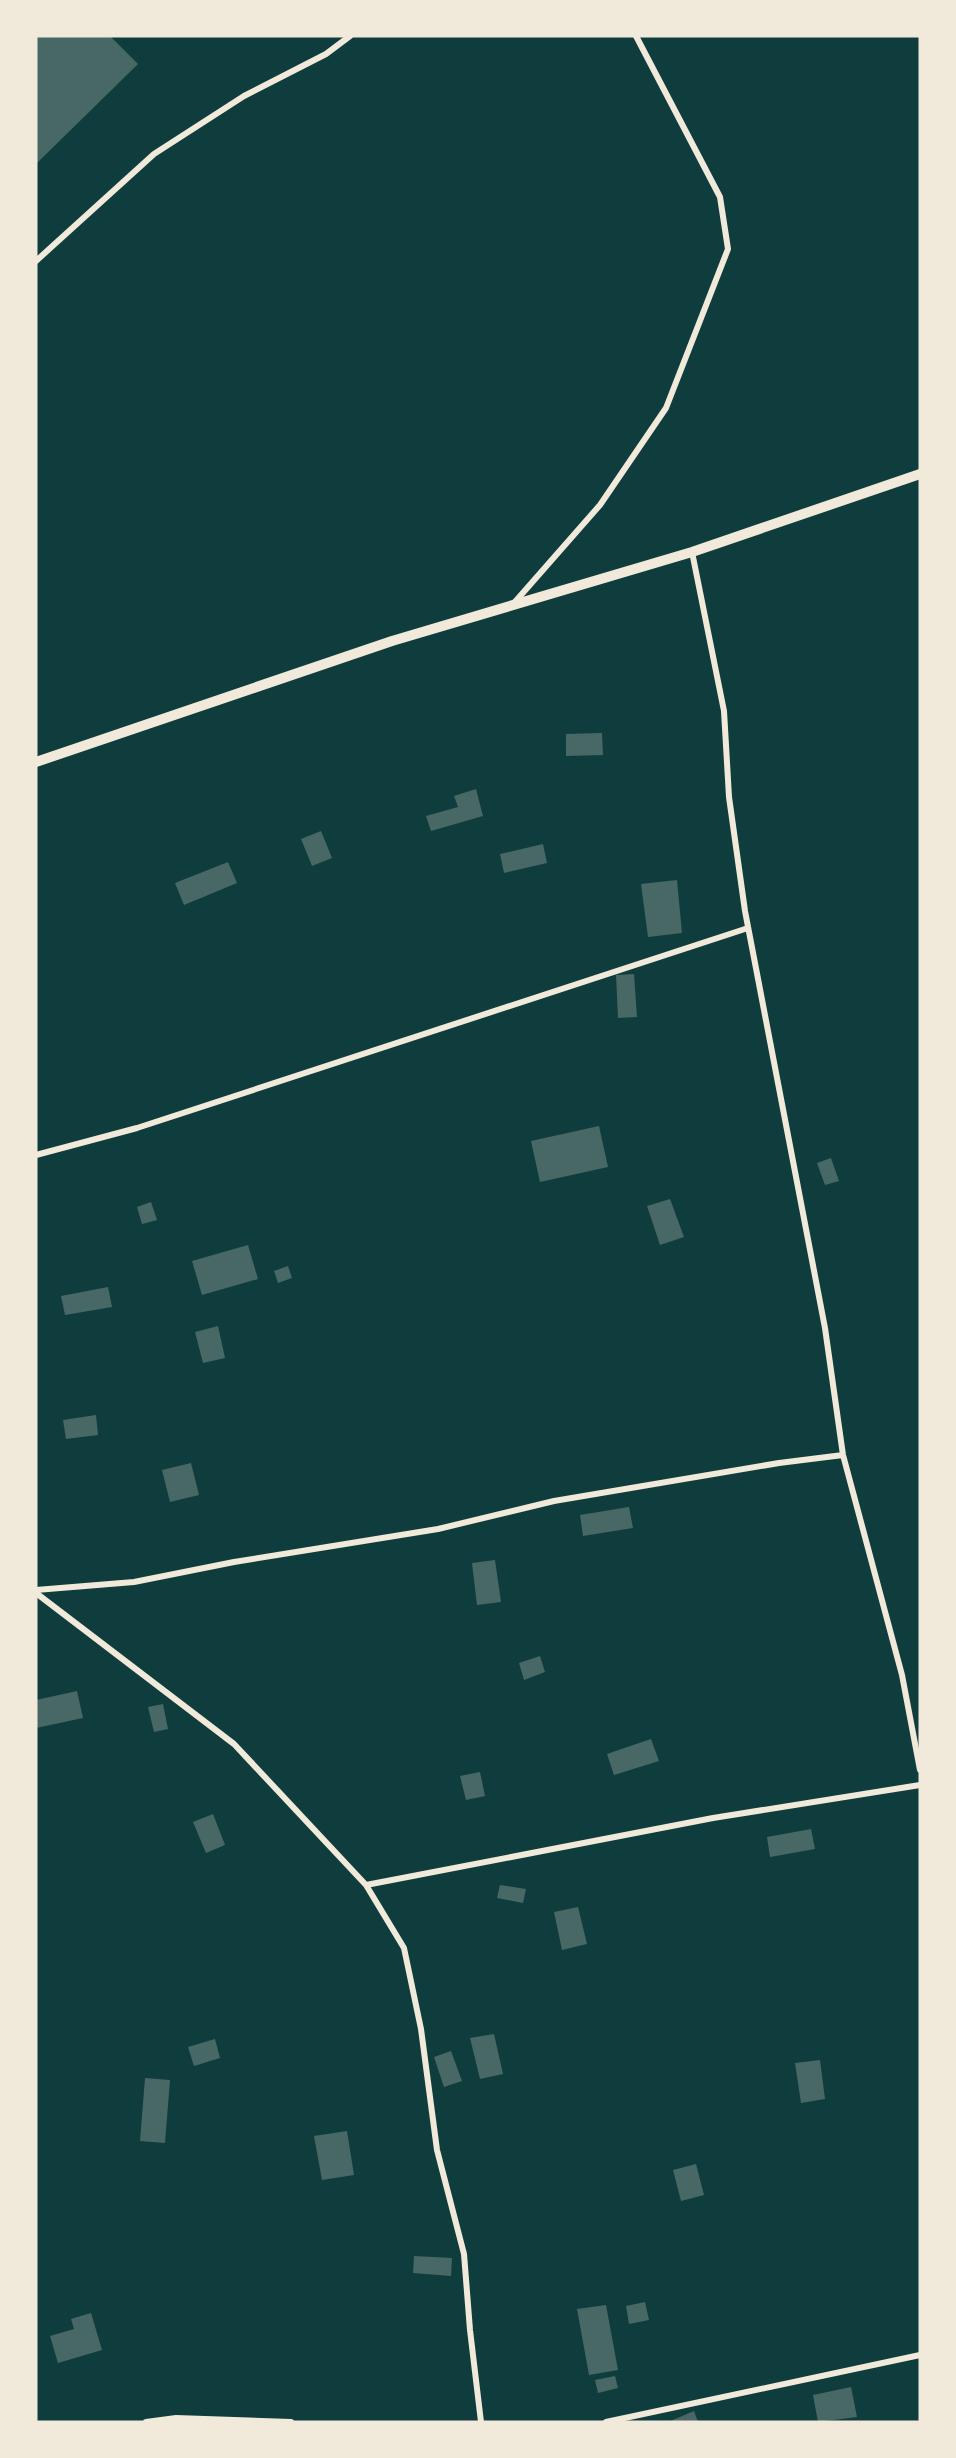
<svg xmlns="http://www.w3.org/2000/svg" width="956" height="2458" font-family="'Exo 2',sans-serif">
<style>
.building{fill:#486865}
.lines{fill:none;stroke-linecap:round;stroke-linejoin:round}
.minor{stroke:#f1e9da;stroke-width:6}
.tertiary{stroke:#f1e9da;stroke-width:10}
</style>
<rect width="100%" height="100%" fill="#0f3d3e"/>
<path class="building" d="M36,36H110L138,64L36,164Z
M602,733L603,755L566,756V734Z
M476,789L483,816L431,831L426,816L458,807L454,796Z
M321,831L332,858L312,866L301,839Z
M543,844L547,863L504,873L500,854Z
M228,862L237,883L184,905L175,883Z
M677,880L682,933L648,937L641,884Z
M634,974L637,1017L618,1018L616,975Z
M599,1126L608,1167L540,1182L531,1141Z
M831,1158L839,1181L825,1185L817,1163Z
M670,1199L684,1237L660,1245L647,1206Z
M151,1202L157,1220L142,1224L137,1207Z
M248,1245L258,1279L202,1295L192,1261Z
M288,1266L292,1278L278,1283L274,1271Z
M108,1287L112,1307L65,1315L61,1296Z
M218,1326L225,1358L203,1363L195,1332Z
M96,1415L98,1435L66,1439L63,1420Z
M191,1463L199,1495L170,1502L162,1470Z
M629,1507L633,1528L583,1536L580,1515Z
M495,1560L501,1602L477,1605L472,1563Z
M540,1656L545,1672L524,1680L519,1663Z
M77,1691L83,1718L36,1728V1700Z
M163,1704L168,1729L154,1732L148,1707Z
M651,1739L659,1761L614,1775L607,1754Z
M480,1772L485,1796L466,1800L460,1776Z
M213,1814L225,1845L206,1853L193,1822Z
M811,1829L815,1849L770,1857L767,1837Z
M500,1885L526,1889L523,1903L497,1898Z
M578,1907L587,1944L562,1950L554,1912Z
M494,2034L503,2074L480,2079L470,2038Z
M215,2039L220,2058L194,2066L188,2047Z
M451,2051L462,2081L444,2087L434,2057Z
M820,2060L825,2099L801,2103L795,2063Z
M145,2078L170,2080L165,2143L140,2141Z
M347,2131L354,2175L322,2180L314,2136Z
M696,2164L704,2195L681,2201L673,2170Z
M414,2256L452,2258L451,2276L413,2273Z
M645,2302L649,2320L629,2324L626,2306Z
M606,2305L618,2370L589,2375L577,2309Z
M91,2313L102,2350L58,2363L50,2336L74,2329L71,2319Z
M615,2376L618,2388L598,2393L595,2380Z
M851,2387L857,2417L818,2422L813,2395Z
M694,2411L698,2422H668Z"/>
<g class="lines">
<path class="minor" d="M36,261L154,154L244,96L326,54L350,36
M692,552L724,711L729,797L745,911L825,1328L843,1455L902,1675L920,1770
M514,603L600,505L666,408L728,249L720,197L636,36
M36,1155L137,1128L748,928
M36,1590L134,1582L234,1562L438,1529L554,1501L779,1463L843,1455
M36,1593L234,1744L366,1885L404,1948L421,2029L437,2150L464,2254L470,2330L481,2422
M366,1885L713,1818L920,1785
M146,2422L176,2418L291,2422
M606,2422L920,2355"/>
<path class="tertiary" d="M36,762L392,641L692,552L920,474"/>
</g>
<rect width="956" height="2458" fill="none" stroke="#f1e9da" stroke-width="75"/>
</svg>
